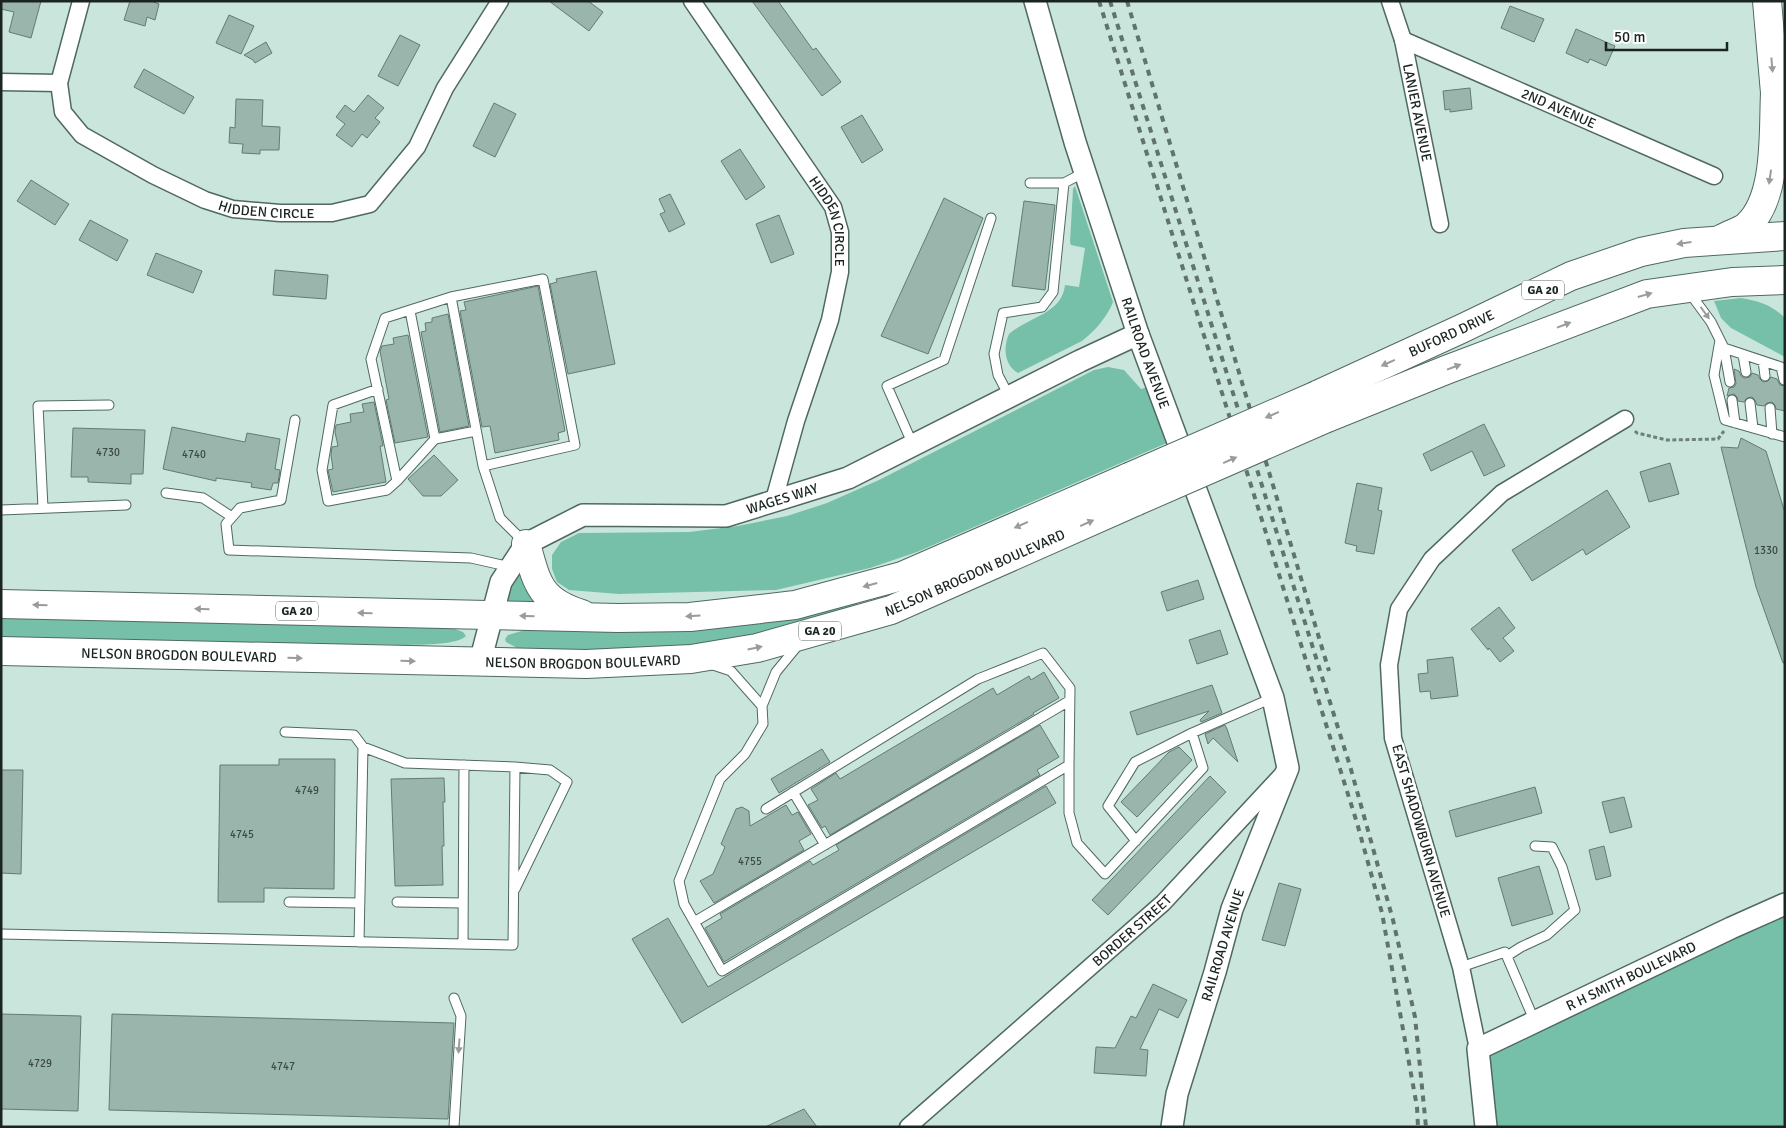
<svg xmlns="http://www.w3.org/2000/svg" width="1786" height="1128" font-family="Signika,sans-serif">
<style>
.green{fill:#76c0aa}
.building{fill:#9ab5ac;stroke:#627c73}
.lines{fill:none;stroke-linecap:round;stroke-linejoin:round}
.service-casing{stroke:#506960;stroke-width:11}
.minor-casing{stroke:#506960;stroke-width:19}
.tertiary-casing{stroke:#506960;stroke-width:24}
.trunk-casing{stroke:#506960;stroke-width:30}
.path{stroke:#6d8079;stroke-width:3;stroke-dasharray:4 2.5;stroke-linecap:butt}
.service{stroke:#fff;stroke-width:9}
.minor{stroke:#fff;stroke-width:16}
.tertiary{stroke:#fff;stroke-width:21}
.trunk{stroke:#fff;stroke-width:28}
.rail{stroke:#61736d;stroke-width:4;stroke-dasharray:6 6;stroke-linecap:butt}
.trunk-bridge-casing{stroke:#506960;stroke-width:30;stroke-linecap:butt}
.trunk-bridge{stroke:#fff;stroke-width:28}
.oneway{fill:#989d9b}
.labels{text-anchor:middle;dominant-baseline:central;stroke-width:5;stroke-linejoin:round;paint-order:stroke}
.number-label{font-size:11px;fill:#3a4944}
.shield{fill:#fff;stroke:#5f6664;stroke-width:1}
.shield-label{font-size:12px;font-weight:bold;fill:#1a2521}
.street-label{font-size:14px;fill:#1a2521;stroke:#fff}
</style>
<rect width="100%" height="100%" fill="#cae6dc"/>
<path class="green" d="M1075,186L1113,302C1108,316 1094,332 1082,341L1018,373C1004,365 1003,347 1009,334C1028,317 1062,314 1065,285L1079,287L1085,248L1071,245L1070,242L1073,189Z
M1741,298C1759,301 1772,305 1785,318V357L1731,328L1721,318L1714,301Z
M1108,367L1124,370L1141,389L1148,387L1169,442L917,552L870,568L776,590L619,594L569,590L557,582L552,569V555L561,542L579,533L689,532L738,526L787,516L827,503L879,480L1094,370Z
M516,571L525,576L542,603L506,604L513,573Z
M856,601L859,610L714,646L526,653L506,642L505,639L508,635L525,630Z
M1,617L450,627L463,632L466,636C453,650 370,643 348,644C336,644 324,646 313,646L1,641Z
M1785,908V1127H1484L1482,1053Z"/>
<path class="building" d="M1,1H41L31,38L9,32L14,12L1,9Z
M130,1H151L159,4L155,20L147,17L145,26L124,20Z
M549,1H588L603,12L589,31Z
M752,1H778L813,50L816,48L841,82L822,96Z
M1510,6L1544,19L1534,42L1501,28Z
M229,15L254,26L241,54L216,43Z
M1576,29L1615,46L1606,66L1590,59L1588,63L1566,53Z
M400,35L420,45L398,86L378,76Z
M266,42L272,53L255,63L253,60L244,55Z
M144,69L194,97L184,114L134,87Z
M1470,88L1472,109L1450,112V109L1445,110L1443,91Z
M368,95L384,108L375,118L380,122L367,138L362,134L352,147L336,135L345,124L336,117L345,105L354,112Z
M236,99L263,100L262,126L280,127L279,150H260V154L242,153L243,144L229,143L230,127L235,128Z
M494,103L516,114L495,157L473,146Z
M862,115L883,150L862,163L841,127Z
M740,149L765,187L746,200L721,161Z
M31,180L69,204L55,225L17,201Z
M670,194L685,224L669,232L660,214L665,212L659,199Z
M944,198L983,218L928,354L881,336Z
M1024,201L1055,205L1045,290L1012,286Z
M779,215L794,254L771,263L756,224Z
M90,220L128,240L117,261L79,240Z
M156,253L202,271L193,293L147,275Z
M275,270L328,275L326,299L273,295Z
M596,271L615,364L568,374L550,284L557,282L556,279Z
M538,286L565,431L558,433L559,440L495,453L490,426L482,427L460,311L466,310L464,302Z
M448,314L469,426L440,432L421,332L426,331L425,323L432,322V318Z
M408,335L428,437L395,443L386,400L389,399L380,351L382,346L394,344L393,338Z
M1734,369L1739,371L1741,376L1744,378L1750,377L1752,373L1758,375L1760,379L1763,382L1768,381L1771,377L1777,379L1780,385L1785,386V411L1776,409L1775,405L1772,402L1767,403L1764,406L1757,405L1755,400L1752,397L1747,398L1744,402L1738,401L1737,397L1734,394L1727,396L1729,388L1734,387L1736,384Z
M374,402L383,446H380L386,482L333,492L328,470L333,469L331,455L332,447L338,446L335,432L336,425L351,422L350,414L364,412L362,404Z
M1484,424L1505,466L1484,476L1472,451L1431,471L1423,454Z
M172,427L245,442L247,433L280,439L275,469L280,470L278,483H273L271,490L251,487L252,483L216,478V481L163,469Z
M73,428L145,430L143,474H131V484L88,482V477H71Z
M1741,438L1766,451L1785,513V663H1783L1756,587L1721,447L1738,448Z
M434,455L458,480L441,496H423L408,479Z
M1670,463L1679,494L1649,502L1640,472Z
M1357,483L1382,488L1378,510L1382,511L1374,554L1356,551L1357,546L1345,543Z
M1607,490L1630,527L1586,555L1583,549L1532,581L1512,550Z
M1198,580L1204,599L1167,611L1161,592Z
M1499,607L1515,628L1503,638L1514,651L1500,662L1489,648L1488,650L1471,629Z
M1220,630L1228,654L1197,664L1189,640Z
M1453,657L1458,696L1431,699L1430,691L1420,692L1418,674L1428,673L1427,660Z
M1044,672L1059,698L1033,713L1034,714L830,835L825,826L822,828L808,805L818,800L811,789L836,773L840,779L993,688L997,695L1029,676L1031,680Z
M1212,685L1222,713L1201,722L1200,720L1209,711L1137,735L1130,712Z
M1040,725L1059,757L1037,770L1040,775L724,962L705,928L722,918L720,914L810,861L813,865L839,850L836,845Z
M1225,725L1227,729L1238,762L1213,738L1208,744L1205,734Z
M1179,747L1192,760L1137,817L1121,802L1169,752Z
M822,749L830,762L779,793L771,779Z
M279,759H335L334,889L264,888V902H218L220,765H279Z
M1,770H23L21,874L1,873Z
M1210,776L1226,792L1108,915L1092,900Z
M444,778L445,802H443L444,846H442L443,885L395,886L391,779Z
M1046,786L1056,803L682,1023L632,939L668,918L708,987Z
M1535,787L1542,813L1456,837L1449,811Z
M1624,797L1632,827L1610,833L1602,802Z
M786,805L792,815L798,812L811,834L799,841L804,850L714,903L700,881L713,874L725,847L721,844L736,809L742,807L749,811L750,826Z
M1604,846L1611,876L1596,880L1589,850Z
M1539,866L1553,914L1512,926L1498,878Z
M1279,883L1301,889L1285,946L1262,940Z
M1153,984L1187,1000L1178,1018L1159,1009L1140,1049L1148,1050L1146,1076L1094,1073L1096,1047L1115,1048L1131,1016L1136,1018Z
M1,1014L81,1016L78,1111L1,1109Z
M112,1014L454,1023L448,1119L109,1110Z
M804,1109L817,1127H765Z"/>
<g class="lines">
<g class="service-casing">
<path id="service" d="M1030,183H1064
M1689,292L1711,322L1720,340
M451,297L543,279L575,445L483,466
M1724,348L1720,340L1714,375L1725,420L1785,437
M1743,355L1746,372
M1763,361L1765,376
M1730,382L1724,348L1781,367L1784,380
M378,389L333,405L322,470L328,501L387,490L397,481L371,359L385,318L451,297L483,466L500,518L524,542
M1009,396L998,375L994,354L1003,313L1042,307L1053,292L1064,183L1085,172
M1732,400L1735,423
M1750,403L1753,428
M1770,408L1772,434
M295,420L281,500L240,508L226,524L229,550L471,558L511,567
M435,439L476,431
M913,445L887,386L944,360L991,218
M397,481L435,439L410,311
M166,493L203,498L232,517
M43,508L38,406L109,405
M1,510L126,505
M710,664L731,671L762,706
M285,732L354,735L363,747L359,942
M1069,765V813L1077,843L1105,874L1203,768L1192,733L1272,698
M515,767L550,770L567,782L515,889
M793,792L825,845
M766,809L978,679L1043,653L1070,688L1069,765L722,971L684,904L679,881L720,779L745,754L763,724L762,706L776,672L799,644
M1136,841L1108,806L1135,762L1192,733
M289,902L360,903
M397,902L463,903
M694,922L1069,701
M1,934L513,945L515,767L405,763L363,747
M463,944L464,765
M1507,956L1521,947L1547,935L1575,910L1562,867L1552,847L1535,846
M1461,967L1505,952L1535,1022
M454,1127L461,1016L454,998"/>
</g>
<g class="minor-casing">
<g id="minor">
<path id="s1" d="M81,1L59,83L63,112L82,135L153,175L205,200L233,209L280,213H332L370,204L417,147L445,88L500,1"/>
<path id="s2" d="M692,1L833,207L840,232V272L830,320L796,421L774,500"/>
<path id="s3" d="M1390,1L1403,40L1440,224"/>
<path id="s4" d="M1403,40L1714,176"/>
<path d="M1,82L59,83"/>
<path d="M1478,1049L1461,967L1393,738L1389,665L1399,609L1432,559L1502,493L1625,419"/>
<path id="s5" d="M908,1127L1163,903L1282,775"/>
</g>
</g>
<g class="tertiary-casing">
<g id="tertiary">
<path id="s6" d="M1035,1L1075,142L1138,334L1273,698L1288,768L1232,909L1215,972L1177,1094L1172,1127"/>
<path id="s7" d="M480,662L501,582L526,544L583,515L726,516L848,478L1080,361L1138,334"/>
<path id="s8" d="M1486,1127L1478,1049L1731,928L1785,904"/>
</g>
</g>
<g class="trunk-casing">
<g id="trunk">
<path d="M1767,1L1775,93L1778,112"/>
<path d="M1723,238C1730,234 1741,231 1747,226C1778,198 1773,132 1775,93"/>
<path id="s9" d="M1317,395L1461,329L1571,276L1641,252L1684,243L1785,236"/>
<path d="M1327,418L1446,370L1647,294L1732,282L1785,280"/>
<path d="M526,544C537,584 540,601 582,614"/>
<path d="M1,604L618,618L690,617L795,605L902,576L1129,477"/>
<path id="s10" d="M1,651L586,664L691,659L757,648L891,610L1137,501"/>
</g>
</g>
<path class="path" d="M1635,431L1637,433L1667,440L1718,439L1724,431"/>
<use href="#service" class="service"/>
<use href="#minor" class="minor"/>
<use href="#tertiary" class="tertiary"/>
<use href="#trunk" class="trunk"/>
<path class="rail" d="M1099,1L1357,823L1382,913L1417,1107L1418,1127
M1110,1L1350,766L1393,920L1415,1017L1426,1127
M1127,1L1329,671"/>
<g class="trunk-bridge-casing">
<path id="trunk-bridge" d="M1129,477L1317,395
M1137,501L1327,418"/>
</g>
<use href="#trunk-bridge" class="trunk-bridge"/>
</g>
<defs><path id="oneway-solid" d="M-6-.8H1V-3.2L6.5 0L1 3.2V.8H-6Z" transform="scale(1.25)"/></defs>
<g class="oneway">
<use href="#oneway-solid" transform="translate(1772 65) rotate(85)"/>
<use href="#oneway-solid" transform="translate(1770 177) rotate(98)"/>
<use href="#oneway-solid" transform="translate(1684 243) rotate(172)"/>
<use href="#oneway-solid" transform="translate(1645 295) rotate(-16)"/>
<use href="#oneway-solid" transform="translate(1705 313) rotate(54)"/>
<use href="#oneway-solid" transform="translate(1564 325) rotate(-21)"/>
<use href="#oneway-solid" transform="translate(1388 363) rotate(156)"/>
<use href="#oneway-solid" transform="translate(1454 367) rotate(-21)"/>
<use href="#oneway-solid" transform="translate(1272 415) rotate(156)"/>
<use href="#oneway-solid" transform="translate(1230 460) rotate(-24)"/>
<use href="#oneway-solid" transform="translate(1087 523) rotate(-24)"/>
<use href="#oneway-solid" transform="translate(1021 525) rotate(156)"/>
<use href="#oneway-solid" transform="translate(870 585) rotate(165)"/>
<use href="#oneway-solid" transform="translate(40 605) rotate(-179)"/>
<use href="#oneway-solid" transform="translate(202 609) rotate(-179)"/>
<use href="#oneway-solid" transform="translate(365 613) rotate(-179)"/>
<use href="#oneway-solid" transform="translate(527 616) rotate(-179)"/>
<use href="#oneway-solid" transform="translate(693 616) rotate(176)"/>
<use href="#oneway-solid" transform="translate(755 648) rotate(-12)"/>
<use href="#oneway-solid" transform="translate(295 658) rotate(1)"/>
<use href="#oneway-solid" transform="translate(408 661) rotate(1)"/>
<use href="#oneway-solid" transform="translate(459 1046) rotate(94)"/>
</g>
<g class="labels">
<g class="number-label">
<text x="108" y="452">4730</text>
<text x="194" y="454">4740</text>
<text x="1766" y="550">1330</text>
<text x="307" y="790">4749</text>
<text x="242" y="834">4745</text>
<text x="750" y="861">4755</text>
<text x="40" y="1063">4729</text>
<text x="283" y="1066">4747</text>
</g>
<g class="shield">
<rect x="1522" y="280.5" width="42" height="19" rx="4"/>
<rect x="276" y="601.5" width="42" height="19" rx="4"/>
<rect x="799" y="621.5" width="42" height="19" rx="4"/>
</g>
<g class="shield-label">
<text x="1543" y="290">GA 20</text>
<text x="297" y="611">GA 20</text>
<text x="820" y="631">GA 20</text>
</g>
<g class="street-label">
<text stroke="none"><textPath href="#s4" startOffset="170">2ND AVENUE</textPath></text>
<text stroke="none"><textPath href="#s3" startOffset="115">LANIER AVENUE</textPath></text>
<text stroke="none"><textPath href="#s1" startOffset="346">HIDDEN CIRCLE</textPath></text>
<text stroke="none"><textPath href="#s2" startOffset="262">HIDDEN CIRCLE</textPath></text>
<text stroke="none"><textPath href="#s9" startOffset="148">BUFORD DRIVE</textPath></text>
<text stroke="none"><textPath href="#s6" startOffset="369">RAILROAD AVENUE</textPath></text>
<text stroke="none"><textPath href="#s7" startOffset="394">WAGES WAY</textPath></text>
<text stroke="none"><textPath href="#s10" startOffset="988">NELSON BROGDON BOULEVARD</textPath></text>
<text stroke="none"><textPath href="#s10" startOffset="178">NELSON BROGDON BOULEVARD</textPath></text>
<text stroke="none"><textPath href="#s10" startOffset="582">NELSON BROGDON BOULEVARD</textPath></text>
<text transform="translate(1421 831) rotate(74)">EAST SHADOWBURN AVENUE</text>
<text stroke="none"><textPath href="#s5" startOffset="298">BORDER STREET</textPath></text>
<text transform="translate(1223 945) rotate(-73)">RAILROAD AVENUE</text>
<text stroke="none"><textPath href="#s8" startOffset="248">R H SMITH BOULEVARD</textPath></text>
</g>
</g>
<rect width="1786" height="1128" fill="none" stroke="#1a2521" stroke-width="5"/>
<path d="M1606 42v8h121v-8" fill="none" stroke="#1a2521" stroke-width="2.5"/>
<text x="1614" y="42" font-size="15" fill="#1a2521" stroke="#ffffff" stroke-width="4" paint-order="stroke">50 m</text>
</svg>
